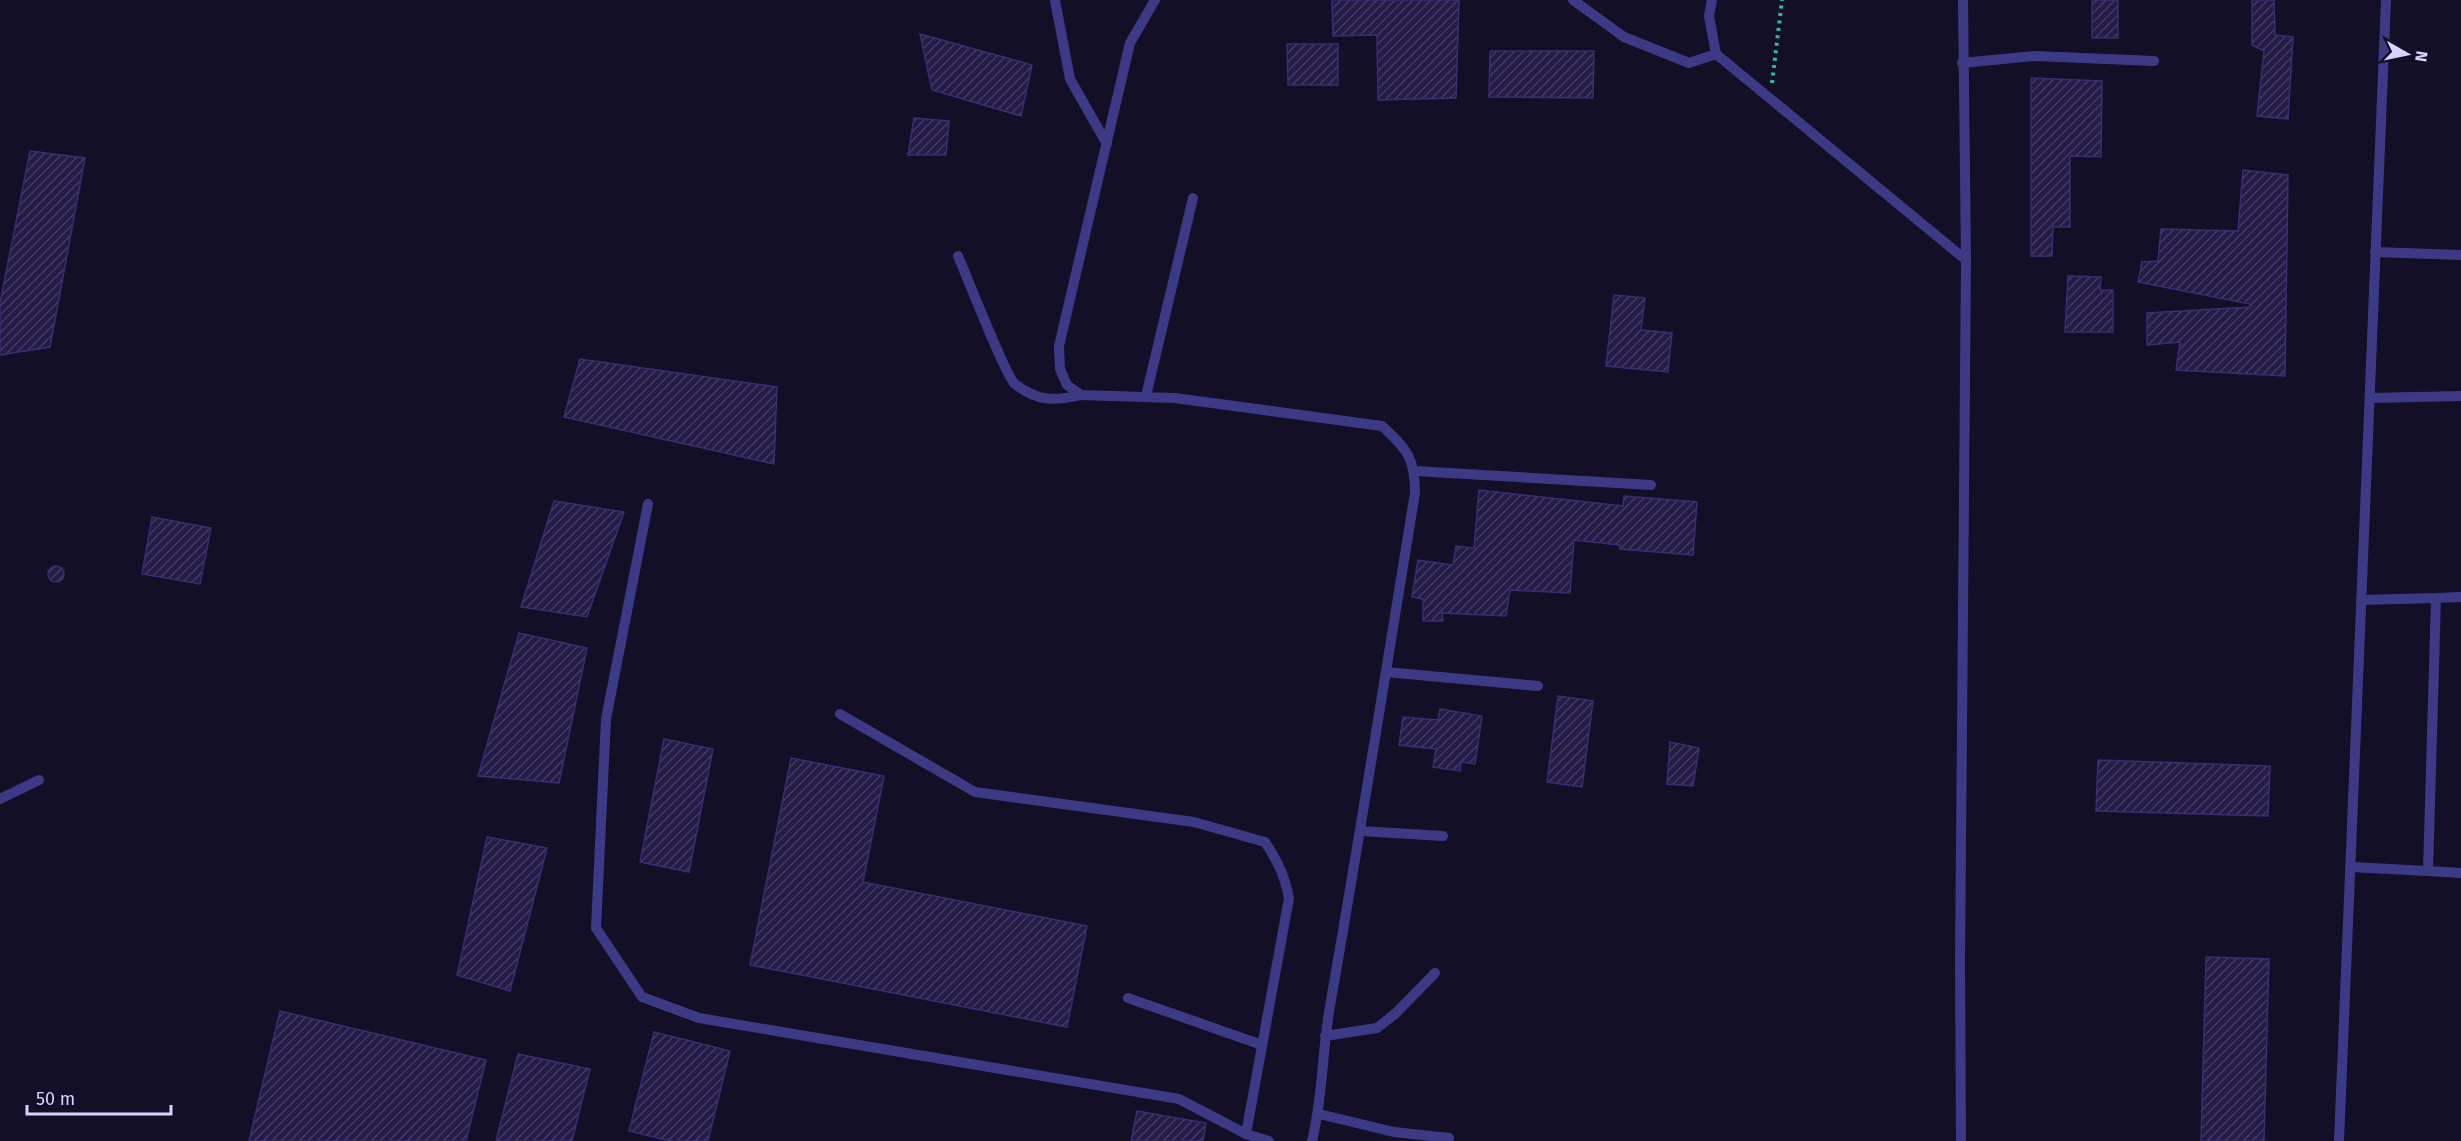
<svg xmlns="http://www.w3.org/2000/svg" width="2461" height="1141" font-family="'Fira Sans',sans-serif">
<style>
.building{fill:url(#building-hatch);stroke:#3b2d73;stroke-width:1.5}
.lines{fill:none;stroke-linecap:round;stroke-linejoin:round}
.path{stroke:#2fb8b0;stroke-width:4;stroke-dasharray:3 4.5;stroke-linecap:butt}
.lane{stroke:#3d3a85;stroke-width:10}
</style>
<defs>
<pattern id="building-hatch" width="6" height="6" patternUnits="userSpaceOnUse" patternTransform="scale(1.5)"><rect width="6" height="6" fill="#241b47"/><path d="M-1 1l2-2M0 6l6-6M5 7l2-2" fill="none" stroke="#433b63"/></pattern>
</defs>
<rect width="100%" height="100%" fill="#130f26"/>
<path class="building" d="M1332,0H1459L1456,98L1378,100L1377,35L1333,36Z
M2092,0H2118V38H2092Z
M2252,0H2274L2275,35L2293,37L2288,119L2257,116L2264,51L2252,45Z
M920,34L1032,65L1021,116L932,90Z
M1287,44H1338V85H1288Z
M1490,51H1594L1593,98L1489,97Z
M2031,78L2102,81L2101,157L2070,156V227H2053L2052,256H2031Z
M914,118L949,121L946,155H908Z
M30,151L85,158L50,347L0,355V303Z
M2243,170L2288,175L2285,376L2176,370L2180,342L2147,345V313L2250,307V304L2138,282L2142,262L2158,261L2161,229L2238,231Z
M2068,276L2101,277L2100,290H2113V332H2065Z
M1614,295L1645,298L1641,330L1672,333L1668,372L1606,366Z
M580,359L777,387L774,464L564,417Z
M1479,490L1623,506L1624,496L1697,502L1693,555L1620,549V545L1574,540L1570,593L1510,590L1506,616L1442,613L1443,621H1423V599L1412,597L1418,560L1453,565L1456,546L1474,548Z
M554,501L624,512L587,617L521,607Z
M152,517L211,528L200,584L142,574Z
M48 574a8 8 0 1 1 16 0a8 8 0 1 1-16 0Z
M519,633L587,648L559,783L478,776Z
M1558,696L1593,701L1582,787L1547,782Z
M1440,709L1482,716L1475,764L1461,762L1460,771L1433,767L1436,749L1399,745L1403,717L1438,720Z
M664,739L713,749L689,872L640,862Z
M1670,742L1699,748L1693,786L1667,784Z
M791,758L884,776L863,882L1087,926L1067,1027L750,965Z
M2098,760L2270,766L2268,816L2096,811Z
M487,837L547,848L510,991L457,975Z
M2206,957L2269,959L2264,1141H2201Z
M280,1011L486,1060L466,1141H249Z
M654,1032L730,1051L708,1141H671L629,1131Z
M518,1054L590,1069L572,1141H496Z
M1137,1111L1206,1123L1203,1141H1131Z"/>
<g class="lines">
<path class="path" d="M1772,83L1782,0"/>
<path class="lane" d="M1055,0L1070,79L1107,144
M1155,0L1130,43L1059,346L1060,369L1067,385L1081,395L1175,398L1382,426C1407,449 1415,458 1415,493C1387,664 1360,835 1330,1006C1322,1051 1323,1097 1312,1141
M1573,0L1624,37L1689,63L1716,54
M1712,0L1709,16L1716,54L1966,260
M1962,63L2034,56L2154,61
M2375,252L2461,255
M958,256C966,274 1006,377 1015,384C1038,402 1055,401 1081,395
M1146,396L1193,198
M2370,398L2461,396
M1415,471L1651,485
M648,504L606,719L596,928L642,997L699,1018L1179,1099L1246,1134L1269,1141
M2436,598L2461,597
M1386,672L1538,686
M840,714L975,792L1194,822L1265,842C1277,860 1285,876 1289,898L1246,1134
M0,799L39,780
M1361,831L1443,836
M2351,867L2428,871L2436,598L2361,600
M2428,871L2461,873
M1128,998L1262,1045
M1325,1036L1377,1028L1396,1013L1435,973
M1319,1114L1394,1132L1449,1138
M1961,1141L1960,962L1966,260L1963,0
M2339,1141L2386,0"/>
</g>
<g transform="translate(2407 54) rotate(99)" stroke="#130f26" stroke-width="4.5" paint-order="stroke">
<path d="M0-4.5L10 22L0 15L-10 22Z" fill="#d9d4ff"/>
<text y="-9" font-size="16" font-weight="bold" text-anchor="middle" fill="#d9d4ff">N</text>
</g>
<path d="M27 1105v9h144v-9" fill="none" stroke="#d9d4ff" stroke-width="3"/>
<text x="36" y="1105" font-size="18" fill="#d9d4ff" stroke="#130f26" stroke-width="4.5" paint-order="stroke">50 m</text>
</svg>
